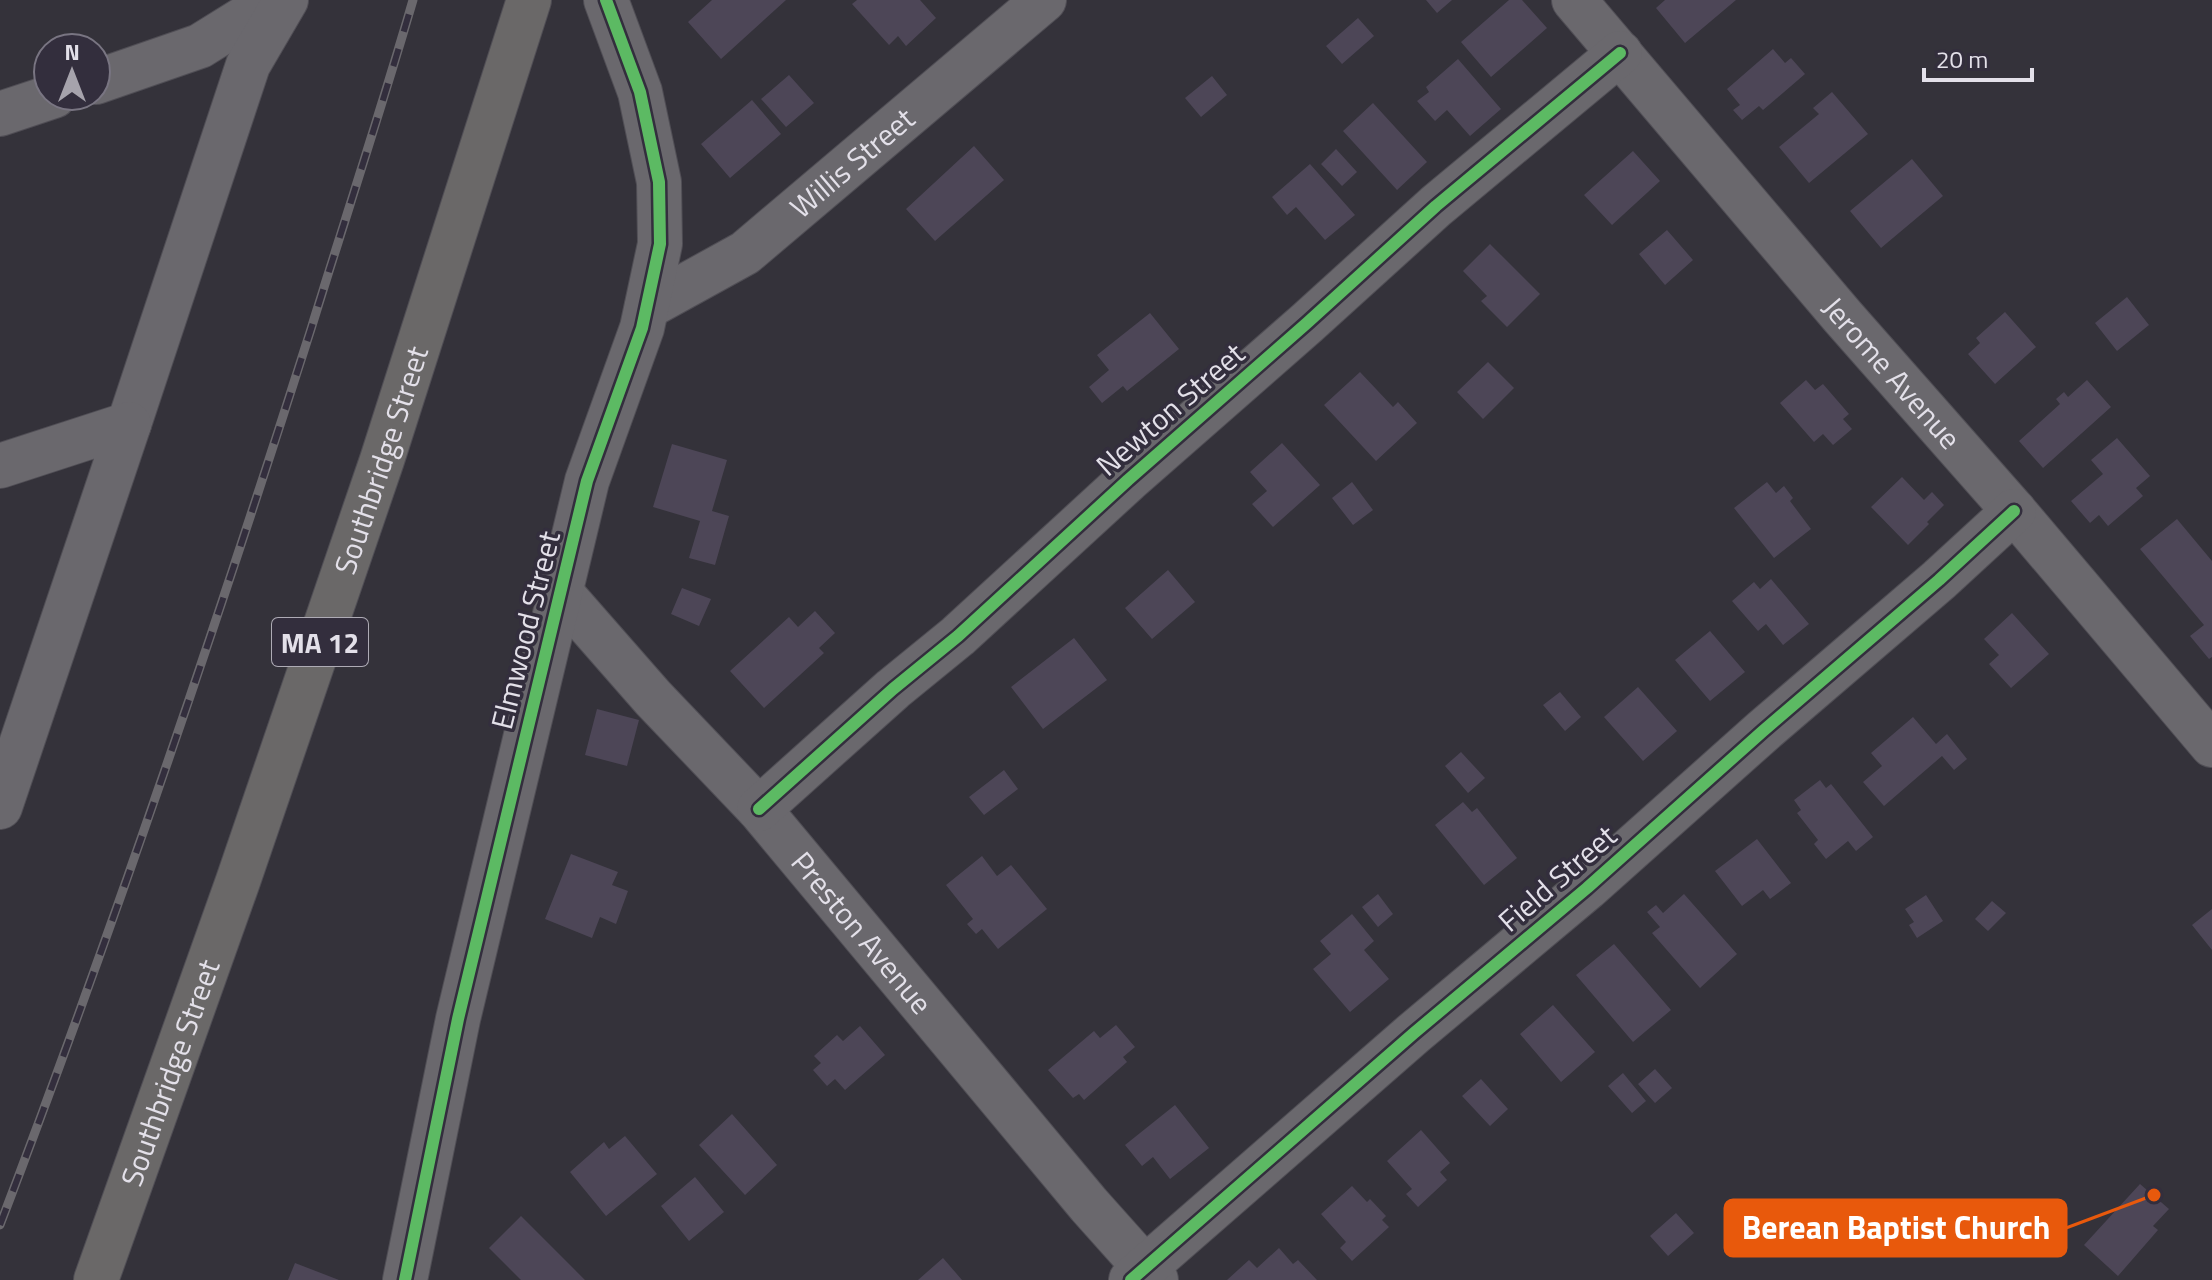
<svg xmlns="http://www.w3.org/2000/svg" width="2212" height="1280" font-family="'Titillium Web',sans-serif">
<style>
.building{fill:#4d4657}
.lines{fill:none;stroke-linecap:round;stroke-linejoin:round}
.minor-casing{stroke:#504e55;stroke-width:46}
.major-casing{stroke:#504e55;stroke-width:46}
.minor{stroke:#6a686d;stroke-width:44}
.major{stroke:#6a6868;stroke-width:44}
.rail-casing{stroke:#6a686d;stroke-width:9}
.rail{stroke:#332e3d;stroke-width:6;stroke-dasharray:18;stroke-linecap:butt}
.cycleway-casing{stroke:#332e3d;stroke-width:17}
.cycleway{stroke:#5cba63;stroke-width:12}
.labels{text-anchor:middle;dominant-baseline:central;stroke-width:7;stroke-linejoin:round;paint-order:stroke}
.shield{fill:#332e3d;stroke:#aeabb5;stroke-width:2}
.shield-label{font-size:28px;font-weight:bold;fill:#e3e0e9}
.street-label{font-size:30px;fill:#e3e0e9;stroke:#332e3d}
.leader{fill:none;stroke:#e8590c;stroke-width:3}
.callout-dot{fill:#e8590c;stroke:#332e3d;stroke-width:3}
.callout{fill:#e8590c;stroke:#e8590c;stroke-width:3}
.callout-label{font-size:32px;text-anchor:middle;font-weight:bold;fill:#fff}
</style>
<rect width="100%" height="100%" fill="#34323a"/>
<path class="building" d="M712,0H786L721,59L688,22Z
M857,0H920L936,18L906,46L898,36L889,45L852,4Z
M1426,0H1452L1437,13Z
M1509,0H1522L1547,28L1491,77L1461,42Z
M1665,0H1736L1685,43L1656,8Z
M1358,18L1374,36L1342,64L1326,46Z
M1773,49L1785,63L1791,58L1805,74L1763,110L1759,106L1742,120L1733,110L1740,105L1727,89Z
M1458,59L1501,109L1470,136L1447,110L1435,121L1417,101L1429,92L1426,87Z
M789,75L814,103L786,127L761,99Z
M1212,76L1227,95L1201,117L1185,98Z
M1832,92L1868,134L1809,183L1779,147L1819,114L1813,108Z
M752,100L781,134L730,178L701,144Z
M1373,103L1427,162L1397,190L1343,131Z
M974,146L1004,180L935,241L906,209Z
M1336,149L1357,172L1342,186L1321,164Z
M1633,151L1660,181L1612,225L1584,195Z
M1912,159L1943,196L1881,248L1850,211Z
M1310,164L1355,215L1325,240L1296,207L1287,215L1272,197Z
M1667,230L1693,260L1665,285L1639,254Z
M1490,244L1540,294L1507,327L1481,301L1487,296L1463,271Z
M2127,297L2149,325L2117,351L2095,323Z
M2005,312L2036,347L1995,384L1968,354L1980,343L1976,338Z
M1150,313L1179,349L1127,391L1123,386L1102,403L1089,387L1109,370L1097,355Z
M1488,362L1514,388L1483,419L1457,392Z
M1360,372L1393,407L1398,402L1417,423L1376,461L1324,405Z
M1806,380L1815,390L1823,384L1849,414L1843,419L1852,429L1833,445L1823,434L1814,442L1780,403Z
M2087,380L2111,407L2043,468L2019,441L2060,404L2056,399L2064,392L2068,397Z
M2117,438L2150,476L2136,488L2143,496L2108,526L2099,515L2090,523L2071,501L2103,474L2091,460Z
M1282,443L1320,485L1273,527L1252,504L1267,491L1250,472Z
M672,444L727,460L712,511L729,516L715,565L689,558L700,521L653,507Z
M1902,477L1924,500L1932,492L1944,505L1927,522L1929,524L1908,545L1871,507Z
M1352,482L1373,510L1353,525L1332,498Z
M1767,482L1776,493L1784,486L1793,498L1790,501L1811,529L1774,558L1734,508Z
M2177,519L2212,561V657L2209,659L2190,636L2204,625L2140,549Z
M1168,570L1195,602L1152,639L1125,608Z
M1771,579L1809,624L1783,645L1766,624L1758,631L1732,601L1754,582L1760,589Z
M682,588L711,599L699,626L671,614Z
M815,611L835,633L819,648L824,653L764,708L730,671L789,617L798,627Z
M2012,613L2049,654L2011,688L1989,664L1999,655L1984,639Z
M1710,631L1745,672L1710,701L1675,660Z
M1074,638L1107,680L1043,729L1011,687Z
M1638,687L1677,731L1643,761L1604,717Z
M1560,692L1581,717L1565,731L1543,705Z
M597,709L639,720L627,766L585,755Z
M1913,717L1936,744L1947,734L1967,759L1954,770L1942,756L1884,806L1863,782L1882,766L1871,753Z
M1461,752L1485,778L1468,793L1445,766Z
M1004,770L1018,789L984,815L969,797Z
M1820,780L1826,788L1831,784L1873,837L1856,851L1848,841L1826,859L1814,844L1818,840L1797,813L1801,810L1794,800Z
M1463,802L1472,812L1477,808L1517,858L1484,885L1435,825Z
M1757,839L1791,883L1770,899L1763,890L1742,906L1715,871Z
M571,854L618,872L612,885L628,891L616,924L600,917L592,938L545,919Z
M982,856L997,876L1011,865L1047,909L998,949L982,929L976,934L967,924L973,919L946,885Z
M1378,894L1393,914L1378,927L1362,907Z
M1684,894L1737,954L1700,988L1652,933L1660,927L1647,912L1656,905L1663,913Z
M1926,895L1943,921L1917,938L1909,925L1914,922L1905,909Z
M1992,901L2006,913L1988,931L1975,919Z
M2212,909V950L2192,925Z
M1352,914L1374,941L1364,950L1389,979L1350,1012L1313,969L1331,954L1320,941Z
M1614,944L1671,1010L1633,1042L1576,975Z
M1553,1005L1595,1052L1561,1082L1520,1034Z
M1116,1025L1135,1047L1123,1057L1127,1062L1084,1100L1079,1094L1073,1098L1048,1070L1094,1031L1100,1038Z
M860,1026L885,1055L845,1090L835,1079L827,1086L813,1070L821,1063L814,1056L837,1035L843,1041Z
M1655,1069L1672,1088L1655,1103L1638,1084Z
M1623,1073L1646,1101L1632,1113L1608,1086Z
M1481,1079L1508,1109L1490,1126L1462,1096Z
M1175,1105L1209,1148L1170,1179L1153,1157L1142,1166L1125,1145Z
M732,1114L777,1165L745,1195L699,1145Z
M1421,1130L1450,1163L1440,1172L1447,1180L1418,1207L1406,1194L1412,1189L1387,1161Z
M625,1136L657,1174L606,1216L570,1172L604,1142L609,1149Z
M695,1177L724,1212L689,1241L661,1206Z
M2140,1184L2169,1209L2153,1226L2158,1230L2118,1276L2084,1245Z
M1352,1186L1367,1202L1370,1199L1386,1216L1382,1220L1389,1227L1352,1261L1340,1248L1346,1242L1321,1214Z
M1676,1213L1694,1233L1668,1256L1650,1236Z
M521,1216L585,1280H521L489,1248Z
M1279,1248L1293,1264L1298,1260L1317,1280H1227L1249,1260L1257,1268Z
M943,1258L962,1280H918Z
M295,1263L339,1280H288Z"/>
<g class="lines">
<g class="minor-casing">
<g id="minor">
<path id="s1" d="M1574,0L1843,317L2014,511L2212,745"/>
<path d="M96,82L200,46L274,0"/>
<path d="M0,114L54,96"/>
<path id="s2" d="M647,307L745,253L1044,0"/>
<path d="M129,424L248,65L286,0"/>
<path d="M0,466L129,424L0,807"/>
<path id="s3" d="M561,593L653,698L759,809L1089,1205L1156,1280"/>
<path d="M759,809L893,689L958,636L1128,480L1307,323L1436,206L1620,53"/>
<path d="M405,1280L458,1019L587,481L642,328L660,244L659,182L640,92L606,0"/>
<path d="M1131,1280L1414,1033L1587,888L1763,731L1939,580L2014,511"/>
</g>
</g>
<g class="major-casing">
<g id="major">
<path id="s4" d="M96,1280L238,881L382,460L529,0"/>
</g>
</g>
<use href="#minor" class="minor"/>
<use href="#major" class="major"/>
<g class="rail-casing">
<path id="rail" d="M0,1225C113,929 215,630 311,329C345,219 381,110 413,0"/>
</g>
<use href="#rail" class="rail"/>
<g class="cycleway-casing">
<path id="cycleway" d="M759,809L893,689L958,636L1128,480L1307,323L1436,206L1620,53
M405,1280L458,1019L587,481L642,328L660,244L659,182L640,92L606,0
M1131,1280L1414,1033L1587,888L1763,731L1939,580L2014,511"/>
</g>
<use href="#cycleway" class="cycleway"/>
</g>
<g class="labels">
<rect class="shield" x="272" y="618" width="96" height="48" rx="6"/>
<g class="shield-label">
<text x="320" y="642">MA 12</text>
</g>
<g class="street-label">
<text stroke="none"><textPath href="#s2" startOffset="252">Willis Street</textPath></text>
<text stroke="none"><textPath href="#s1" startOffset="490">Jerome Avenue</textPath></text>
<text transform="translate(1170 409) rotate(-41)">Newton Street</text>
<text stroke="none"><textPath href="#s4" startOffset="868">Southbridge Street</textPath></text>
<text transform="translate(525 630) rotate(-76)">Elmwood Street</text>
<text transform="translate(1557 878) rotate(-41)">Field Street</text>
<text stroke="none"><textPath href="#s3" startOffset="454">Preston Avenue</textPath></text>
<text stroke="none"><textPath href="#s4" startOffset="220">Southbridge Street</textPath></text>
</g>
</g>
<path class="leader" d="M2154 1195L2066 1228"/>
<circle class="callout-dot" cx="2154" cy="1195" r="8"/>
<rect class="callout" x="1725" y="1200" width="341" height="56" rx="8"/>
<g class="callout-label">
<text x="1896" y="1239">Berean Baptist Church</text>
</g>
<g transform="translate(72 72)"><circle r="38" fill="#332e3d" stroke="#797582" stroke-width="2"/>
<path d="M0-6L14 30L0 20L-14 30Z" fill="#a6a3ac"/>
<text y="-12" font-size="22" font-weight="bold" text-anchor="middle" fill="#e3e0e9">N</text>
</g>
<path d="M1924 68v12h108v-12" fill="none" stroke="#e3e0e9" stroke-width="4"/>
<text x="1936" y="68" font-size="24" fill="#e3e0e9" stroke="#332e3d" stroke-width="6" paint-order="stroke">20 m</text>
</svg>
